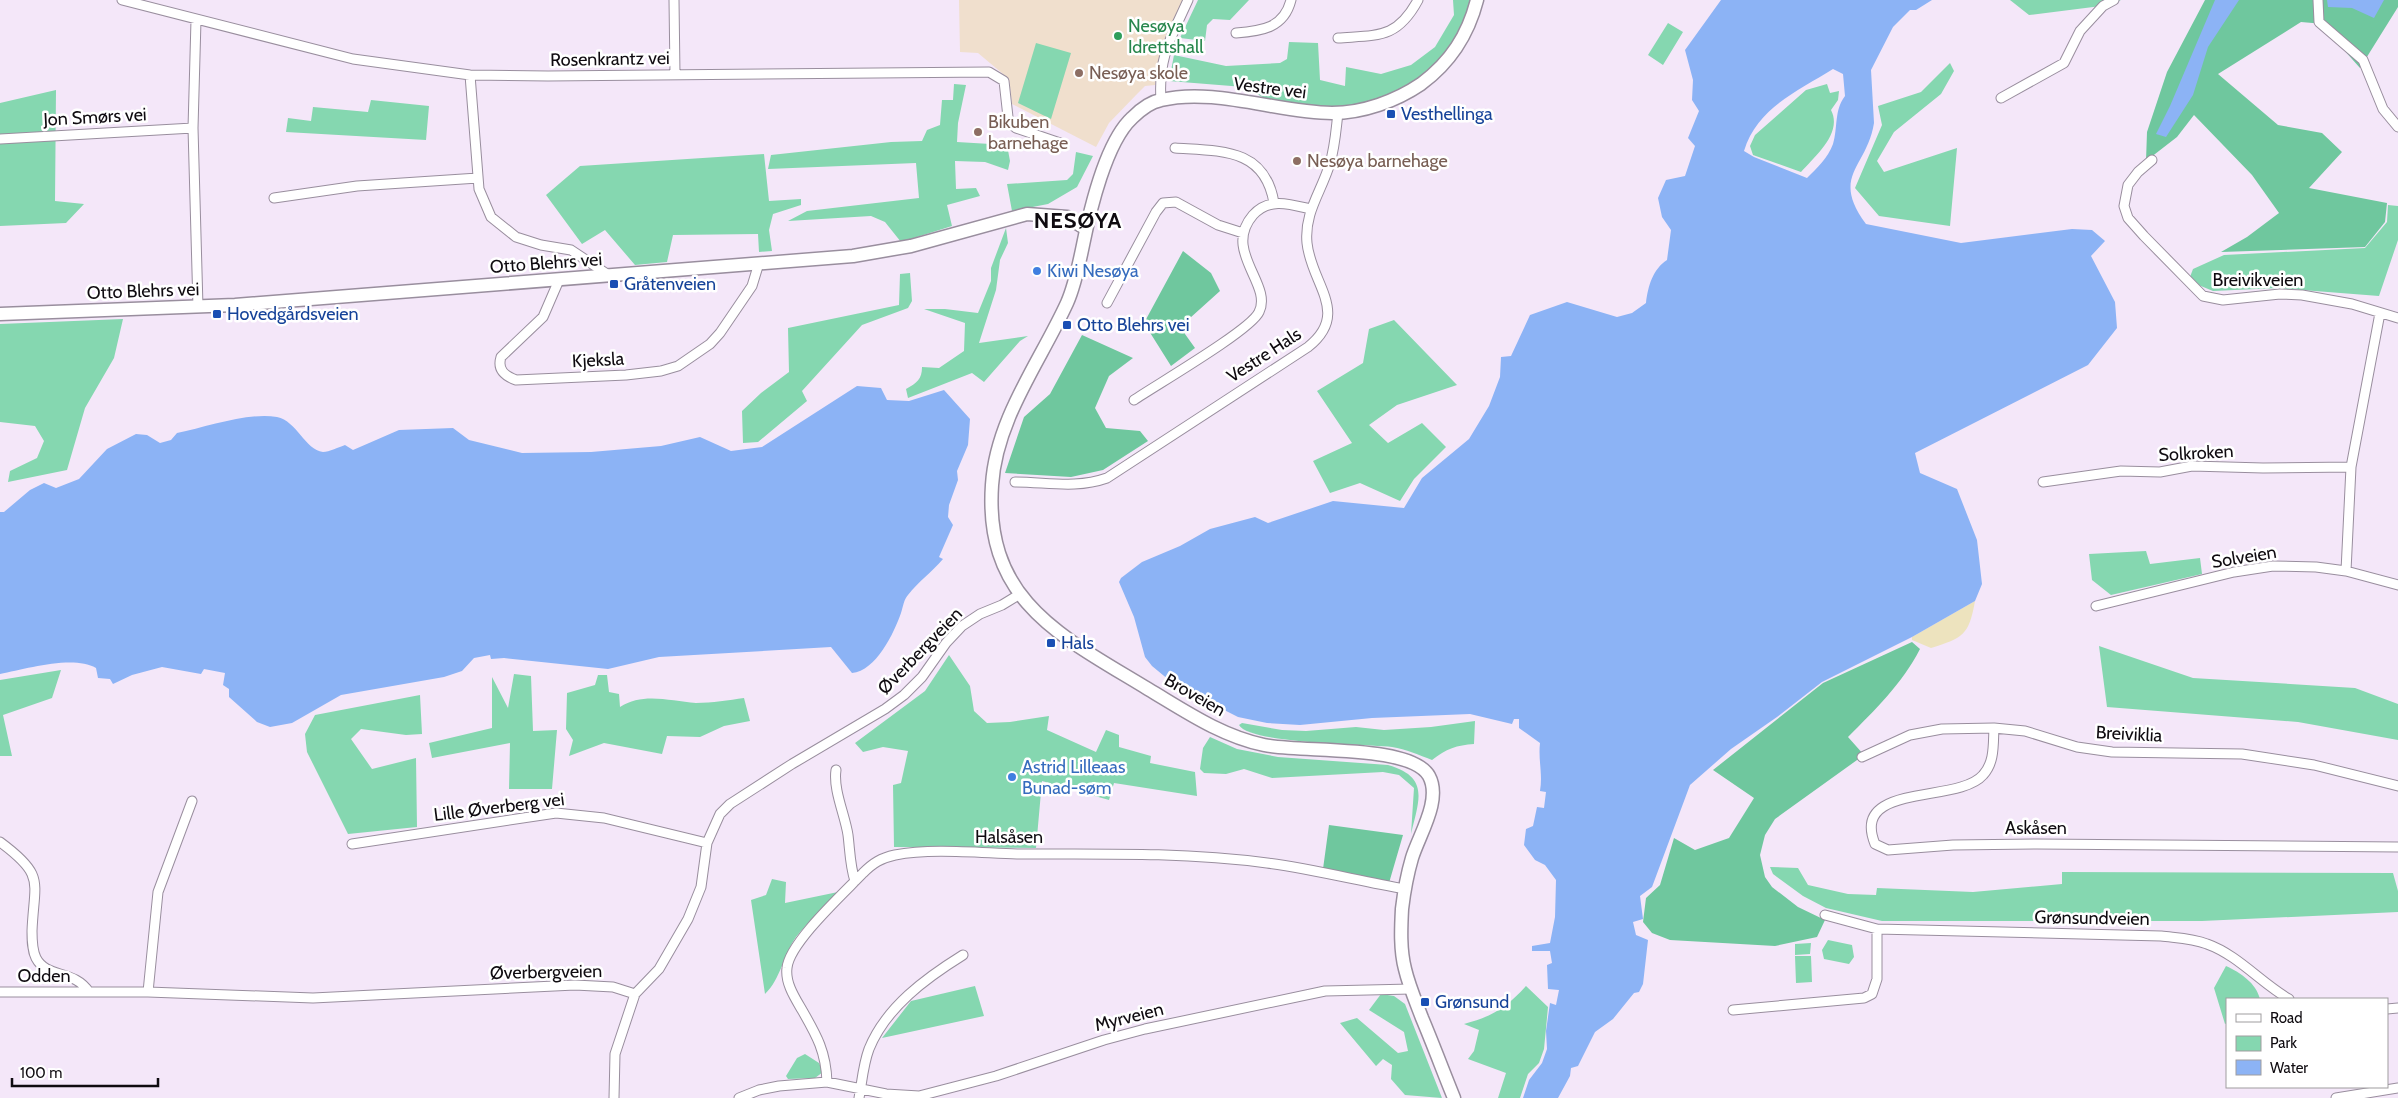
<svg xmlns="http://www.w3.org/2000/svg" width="2398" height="1098" font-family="Cabin,sans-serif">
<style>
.education{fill:#f0dfcd}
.green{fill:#85d7b0}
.forest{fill:#6fc79e}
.sand{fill:#ede3be}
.water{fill:#8cb3f5;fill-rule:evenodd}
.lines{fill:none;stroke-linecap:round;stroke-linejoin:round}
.street-casing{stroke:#998e9e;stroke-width:11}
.secondary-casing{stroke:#998e9e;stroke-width:15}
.street{stroke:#fff;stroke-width:9}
.secondary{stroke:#fff;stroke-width:12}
.leisure-dot{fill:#2e9e5b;stroke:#fff;stroke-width:2}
.education-dot{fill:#8d6e63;stroke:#fff;stroke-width:2}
.transit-dot{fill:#1a4fb4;stroke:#fff;stroke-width:2}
.shop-dot{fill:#3f7fe0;stroke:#fff;stroke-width:2}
.labels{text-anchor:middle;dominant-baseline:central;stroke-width:5;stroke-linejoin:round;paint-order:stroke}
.leisure-label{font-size:18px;fill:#27864d;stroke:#fff;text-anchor:start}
.street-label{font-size:18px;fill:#0f0b10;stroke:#fff}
.education-label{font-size:18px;fill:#785e54;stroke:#fff;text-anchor:start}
.transit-label{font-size:18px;fill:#164399;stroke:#fff;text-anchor:start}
.shop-label{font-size:18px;fill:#366cbe;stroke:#fff;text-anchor:start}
.district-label{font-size:22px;font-weight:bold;letter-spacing:1px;fill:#0f0b10;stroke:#fff}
</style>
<rect width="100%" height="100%" fill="#f4e7f9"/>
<path class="education" d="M959,0H1183L1162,45L1155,85L1145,86L1138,93L1109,123L1096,147L1012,104L1009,79L978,53L960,52Z"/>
<path class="green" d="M1198,0H1249L1230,20L1213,19L1207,25L1205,41L1180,38Z
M1453,0H1472L1456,44L1415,84L1361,106L1336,108L1268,100L1244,87L1169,81L1174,55L1226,66L1280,63L1287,59L1289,42L1318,43L1320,80L1345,86L1346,67L1381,74L1411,65L1435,47L1454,15Z
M2010,0H2121L2109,5L2029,15Z
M1668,23L1683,32L1663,65L1648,55Z
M1036,43L1071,53L1051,119L1018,103Z
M1950,63L1954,71L1941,94L1894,132L1877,161L1884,172L1957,148L1950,226L1879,216L1855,188L1882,125L1878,106L1921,92Z
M954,84L966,85L958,123L957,142L1007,145L1010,161L1008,170L985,162L955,161L956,189L976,188L980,196L947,205L952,226L901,242L885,222L871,216L788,221L807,211L919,198L916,163L768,169L771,155L891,142L922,141L927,130L940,125L942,100H953Z
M1827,84L1830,93L1839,91L1838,100L1831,110C1843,133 1815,156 1801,172L1753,155L1750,146L1755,135L1806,90Z
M56,90L55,201L84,204L66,223L0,226V103Z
M371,100L429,106L426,140L286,132L288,118L311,121L313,107L368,112Z
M1076,152L1093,156L1077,187L1048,204L1012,211L1007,184L1067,180L1073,174Z
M764,154L769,201L801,199V205L773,214L769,230L772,251L759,252L758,234L673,235L667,262L635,265L605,230L582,244L546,195L580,166Z
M2388,205L2398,206V240L2379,296L2278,288L2213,291L2196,284L2190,277L2193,269L2224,255L2365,248L2387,222Z
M1006,228L1008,243L1000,260L996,290L979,343L1028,336L1020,341L984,382L972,373L908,398L906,389C917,383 922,379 922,367L939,368L964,351L965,323L924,309H945L978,313L991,281V268Z
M910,273L912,301L908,308L862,325L802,391L807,401L758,442L743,443L742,411L761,393L789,372L788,328L899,305L900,274Z
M123,319L114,358L85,408L67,470L8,482L10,471L37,458L44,441L35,426L0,422V324Z
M1394,320L1457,385L1397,405L1369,425L1388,443L1422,423L1446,447L1414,479L1400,501L1360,483L1330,493L1313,461L1352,443L1317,391L1363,363L1369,329Z
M2146,551L2150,564L2200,558L2202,574L2111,595L2092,580L2089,554Z
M2099,646L2193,678L2355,688L2398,704V740L2298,722L2107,707Z
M949,655L970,686L974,711L987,723L1010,722L1049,716L1047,730L1096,752L1106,730L1119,735V747L1151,756L1150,763L1195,772L1197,796L1114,783L1109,800L1042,781L1036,848L894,847L893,785L901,783L908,751L883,747L863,752L855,743L925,691Z
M61,670L52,698L3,715L12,756H0V680Z
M514,674L531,676L533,731L557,730L552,789H509L510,743L432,758L429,743L492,728V677L508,708Z
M598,675H607L609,692L619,694L620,707C643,692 670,701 696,703C712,703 729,700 744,698L750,721L724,726L700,737L667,736L662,754L604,743L569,756L573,740L566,729L567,693L595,685Z
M420,695L422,734L406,735L361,729L351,739L372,769L416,758L417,827L348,834L307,752L305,734L315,715Z
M1475,721L1474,744C1457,745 1446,749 1432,760C1419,755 1406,749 1392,747C1367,744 1249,744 1239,725L1242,723L1282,730L1306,731L1356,727L1384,730L1431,727Z
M1210,737L1237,749L1278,757L1388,765C1430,777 1419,800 1411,834L1414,788L1399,775L1383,772L1272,778L1244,769L1226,774L1204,773L1200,769L1203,748Z
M1770,867L1798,868L1808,885L1848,894L1876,895L1877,888L1973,892L2062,884V872L2393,873L2398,891V912L2202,921H1882L1826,908L1803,896L1773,874Z
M772,879L786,882L785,903L838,892C825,907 809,921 796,937C783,955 781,979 765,994L751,900L766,895Z
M1828,940L1852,945L1854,957L1849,964L1824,959L1822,950Z
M1811,943L1810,954L1795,955V944Z
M1795,956H1811L1812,982L1796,983Z
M2226,966C2241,973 2256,983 2260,999H2227V1023L2225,1024L2214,988Z
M975,986L984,1016L882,1038L911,1001Z
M1526,986L1548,1007L1544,1049L1539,1063L1528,1074L1520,1098H1498L1506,1073L1468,1059L1474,1051L1479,1030L1464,1024C1493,1016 1506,1008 1526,986Z
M1381,994L1394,996L1405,1004L1442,1098L1405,1095L1391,1079L1392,1065L1383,1059L1376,1066L1340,1023L1357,1018L1398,1053L1408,1051L1404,1032L1369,1010Z
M805,1054L819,1063L823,1072L815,1078L788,1079L786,1076L797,1058Z"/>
<path class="forest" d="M2205,0H2398V7L2360,68L2328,32L2324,24L2301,22L2218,74L2278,125L2322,133L2342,152L2309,188L2387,203L2385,222L2365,247L2221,252L2247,237L2279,213L2252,175L2194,115L2177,137L2146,161L2147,132L2167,72Z
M1183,251L1211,273L1220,291L1180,327L1195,348L1171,366L1144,323Z
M1082,335L1133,358L1109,376L1095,408L1106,428L1140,431L1148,441L1103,470L1071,477L1005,473L1024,417L1050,394Z
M1912,642L1920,649C1902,684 1875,710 1848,737L1864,755L1775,819L1765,835L1760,855L1765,877L1772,887L1798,907L1825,920L1817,937L1775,946L1670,940L1652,933L1643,922L1646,898L1660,885L1674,838L1695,850L1729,838L1754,798L1713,770L1823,683Z
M1329,825L1403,835L1389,883L1323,869Z"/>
<path class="sand" d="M1975,601C1969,635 1963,638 1931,648L1912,640V637Z"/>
<path class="water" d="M1721,0H1932L1916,10H1910L1893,27L1871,70L1874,123C1867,168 1830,175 1866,224L1961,243L2072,229L2092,230L2105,241L2091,256L2115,302L2117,328L2088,365L1915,453L1920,473L1957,489L1977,540L1982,584L1975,601L1912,637L1822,682L1777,717L1731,749L1690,785L1652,887L1640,896L1643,919L1633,922L1636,935L1648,940L1643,984L1639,992L1634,993L1613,1019L1595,1032L1578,1066L1571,1068L1570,1076L1558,1098H1523L1529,1080L1542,1063L1547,1049L1546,1031L1550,1003L1556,1005L1559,990L1548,989L1547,965L1552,963L1550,951H1532V946L1550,943L1555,917L1556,880L1545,865L1535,860L1524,845L1526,829L1533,826L1537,807L1544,808L1546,792L1540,791C1543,774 1538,760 1540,743L1519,728V719H1514L1512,724L1470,714L1372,718L1300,725L1267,723L1238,717L1175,685L1152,666L1145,657L1134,617L1119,582L1121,578L1142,562L1180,546L1210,529L1255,517L1268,523L1333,501L1404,508L1422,478L1469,439L1489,406L1500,377L1501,357L1511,356L1530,315L1567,302L1617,317L1632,313L1646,303C1648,286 1653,269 1667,260L1671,230L1662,217L1658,198L1666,180L1685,176L1695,146L1688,138L1699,111L1692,100L1693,80L1685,50ZM1833,69L1843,74L1845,96C1834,110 1838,128 1833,144C1828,158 1817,168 1807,178L1754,157L1744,151C1757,108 1798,91 1833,69Z
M2215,0H2239L2208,47L2193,95L2166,137L2156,134L2170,106Z
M2327,0H2384L2374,18L2352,8L2328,7Z
M857,386L881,388L887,400L909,401L944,390L970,419L968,445L957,471L958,480L949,505L948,517L953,525L939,557L943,559C932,572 918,582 908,595C904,599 903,607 901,613C894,633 876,671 852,673L831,647L659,657L608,669L504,658L491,659L490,655L474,658L462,671L444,677L341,695L292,723L270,727L257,722L229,697V689L223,685L225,673L204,669L201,674L162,667L132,675L113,684L110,679L98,678L96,668C73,655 26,669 0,674V512H4L30,490L44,483L56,488L79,479L107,449L136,434L147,435L160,443L171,440L177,433C207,427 248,412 277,417C297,421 305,450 323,452C329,452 339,447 345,445L353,450L399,430L453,428L469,440L522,453L591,452L661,446L700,437L731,451L762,447Z"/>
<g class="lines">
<g class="street-casing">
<path id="street" d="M122,0L353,59L470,75L548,76L989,72L1004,81L1008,117L1010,123L1016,128L1063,144
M674,0L675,74
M2318,0L2319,22L2363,60L2383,109L2398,127
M196,20L193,128L198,307
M1236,33C1262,31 1284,28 1291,0
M1338,38C1378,35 1397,39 1418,0
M470,75L479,189L491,217L516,237L541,245L571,250L610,276
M2001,98L2064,63L2080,31L2103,6L2114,0
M1161,100C1158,57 1171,38 1188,0
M0,139L193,128
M1175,148C1221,151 1265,148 1274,203
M2152,160L2138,172L2128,185L2124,206L2128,218L2144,236L2203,296L2223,300L2280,294L2302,295L2352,304L2398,318
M274,198L357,186L478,178
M559,280L543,317L501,357C497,370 505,376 516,380L626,375L661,371L678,366L710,344L720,333L752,286L759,263
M1107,303L1156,212L1163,203L1176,202L1218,225L1243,233
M1134,400C1156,385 1251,330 1259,312C1273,284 1222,251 1253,215C1269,197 1290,204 1310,209
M1015,482C1047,482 1076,489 1107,478L1308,347C1351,313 1311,284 1307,243C1304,212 1322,191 1330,163C1335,147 1336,129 1338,113
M2043,482L2121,471L2160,472L2192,466L2263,468L2351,467
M2346,571L2351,467L2380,313
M2096,606L2234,572L2273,566L2316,567L2346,571L2398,585
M1994,728C1993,744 1995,762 1983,775C1958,804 1850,782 1875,844L1888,850L1953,845L2037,844L2398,847
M1862,757L1910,735L1942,729L1994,728L2025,731L2077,747L2112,752L2242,754L2314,765L2398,786
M836,770C833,790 845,815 848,835C850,851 850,866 855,881
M0,842C46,876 34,881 32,931C32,940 32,950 36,958C47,979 74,969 89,992
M352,844L556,813L604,818L707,843
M1825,915L1877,929L2161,936C2177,938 2192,938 2207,944C2238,955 2261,983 2289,999
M0,992H148L313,998L575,985L613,987L635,994L659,969L688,919L701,887L707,843L720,814L730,804L792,764L885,709L904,695L922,677L946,643L962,626L980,614L1002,605L1020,594
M148,992L158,892L192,801
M2387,1009L2398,1008
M1733,1010L1864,998L1872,994L1877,979V929
M827,1082C826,1052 817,1036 802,1010C795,998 785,983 787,968C789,943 844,893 863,873C873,863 881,858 895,855C931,848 980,853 1017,854C1100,854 1184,852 1267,863C1313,869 1359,881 1405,889
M614,1098L615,1054L635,994
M739,1098L759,1090L779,1086L827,1082L886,1094L919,1096L996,1076L1104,1040L1145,1029L1325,991L1411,989
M859,1098C862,1082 863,1065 869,1049C886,1007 926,978 963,955
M2336,1098L2398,1088"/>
</g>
<g class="secondary-casing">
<path id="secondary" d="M0,314L235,305L853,256L911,246L1027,214L1067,217L1086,229
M1454,1098C1443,1071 1433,1044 1422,1018C1416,1002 1409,986 1405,969C1400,950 1401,928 1402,909C1404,892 1407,875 1412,858C1419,835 1442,800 1429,776C1411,744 1301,753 1264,745C1221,736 1185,711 1148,689C1063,637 984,602 992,485C996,419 1040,362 1067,303C1075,285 1079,264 1083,245C1090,210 1106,142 1132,118C1140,110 1150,102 1161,100C1214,87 1279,113 1332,113C1363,113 1396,101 1421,84C1451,62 1468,35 1477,0"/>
</g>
<use href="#street" class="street"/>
<use href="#secondary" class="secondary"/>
</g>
<circle class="leisure-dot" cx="1118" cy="36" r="5"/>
<g class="education-dot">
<circle cx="1079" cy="73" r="5"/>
<circle cx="978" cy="132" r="5"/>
<circle cx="1297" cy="161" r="5"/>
</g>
<g class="transit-dot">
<rect x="1386" y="109" width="10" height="10" rx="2.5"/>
<rect x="609" y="279" width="10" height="10" rx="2.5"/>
<rect x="212" y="309" width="10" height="10" rx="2.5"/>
<rect x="1062" y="320" width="10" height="10" rx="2.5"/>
<rect x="1046" y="638" width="10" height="10" rx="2.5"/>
<rect x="1420" y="997" width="10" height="10" rx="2.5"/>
</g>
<g class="shop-dot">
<circle cx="1037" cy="271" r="5"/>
<circle cx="1012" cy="777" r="5"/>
</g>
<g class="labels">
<g class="leisure-label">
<text x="1128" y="26">Nesøya<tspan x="1128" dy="21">Idrettshall</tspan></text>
</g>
<g class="street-label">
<text transform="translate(610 59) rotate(-1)">Rosenkrantz vei</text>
<text transform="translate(1270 88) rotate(7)">Vestre vei</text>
<text transform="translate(95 117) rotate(-3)">Jon Smørs vei</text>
<text transform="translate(546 263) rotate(-4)">Otto Blehrs vei</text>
<text x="2258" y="280">Breivikveien</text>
<text transform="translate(143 291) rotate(-2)">Otto Blehrs vei</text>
<text transform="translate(1264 355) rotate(-33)">Vestre Hals</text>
<text transform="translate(598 360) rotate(-3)">Kjeksla</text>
<text transform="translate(2196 453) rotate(-3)">Solkroken</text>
<text transform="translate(2244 557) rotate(-9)">Solveien</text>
<text transform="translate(920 651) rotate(-46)">Øverbergveien</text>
<text transform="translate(1195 695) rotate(30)">Broveien</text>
<text transform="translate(2129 734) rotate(3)">Breiviklia</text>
<text transform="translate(499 807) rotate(-7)">Lille Øverberg vei</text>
<text x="2036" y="828">Askåsen</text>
<text x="1009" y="837">Halsåsen</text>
<text transform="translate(2092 918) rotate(1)">Grønsundveien</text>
<text transform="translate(546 972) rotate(-1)">Øverbergveien</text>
<text x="44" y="976">Odden</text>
<text transform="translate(1129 1017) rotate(-14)">Myrveien</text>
</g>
<g class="education-label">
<text x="1089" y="73">Nesøya skole</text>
<text x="988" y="122">Bikuben<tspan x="988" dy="21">barnehage</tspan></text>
<text x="1307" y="161">Nesøya barnehage</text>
</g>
<g class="transit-label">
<text x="1401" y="114">Vesthellinga</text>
<text x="624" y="284">Gråtenveien</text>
<text x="227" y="314">Hovedgårdsveien</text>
<text x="1077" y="325">Otto Blehrs vei</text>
<text x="1061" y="643">Hals</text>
<text x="1435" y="1002">Grønsund</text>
</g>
<g class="shop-label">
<text x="1047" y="271">Kiwi Nesøya</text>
<text x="1022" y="767">Astrid Lilleaas<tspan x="1022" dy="21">Bunad-søm</tspan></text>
</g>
<g class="district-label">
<text x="1078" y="220">NESØYA</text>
</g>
</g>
<rect x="2226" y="998" width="162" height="90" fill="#ffffff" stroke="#9f9d9f"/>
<rect x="2236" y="1014" width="25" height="8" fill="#ffffff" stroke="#9f9d9f"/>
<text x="2270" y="1023" font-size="15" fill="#0f0b10">Road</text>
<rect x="2236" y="1036" width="25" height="15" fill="#85d7b0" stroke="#9f9d9f"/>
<text x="2270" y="1048" font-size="15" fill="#0f0b10">Park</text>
<rect x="2236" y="1060" width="25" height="15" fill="#8cb3f5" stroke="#9f9d9f"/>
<text x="2270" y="1073" font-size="15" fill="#0f0b10">Water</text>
<path d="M12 1078v8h146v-8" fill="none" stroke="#0f0b10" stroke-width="2.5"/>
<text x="20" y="1078" font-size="15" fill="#0f0b10" stroke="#ffffff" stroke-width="4" paint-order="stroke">100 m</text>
</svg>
